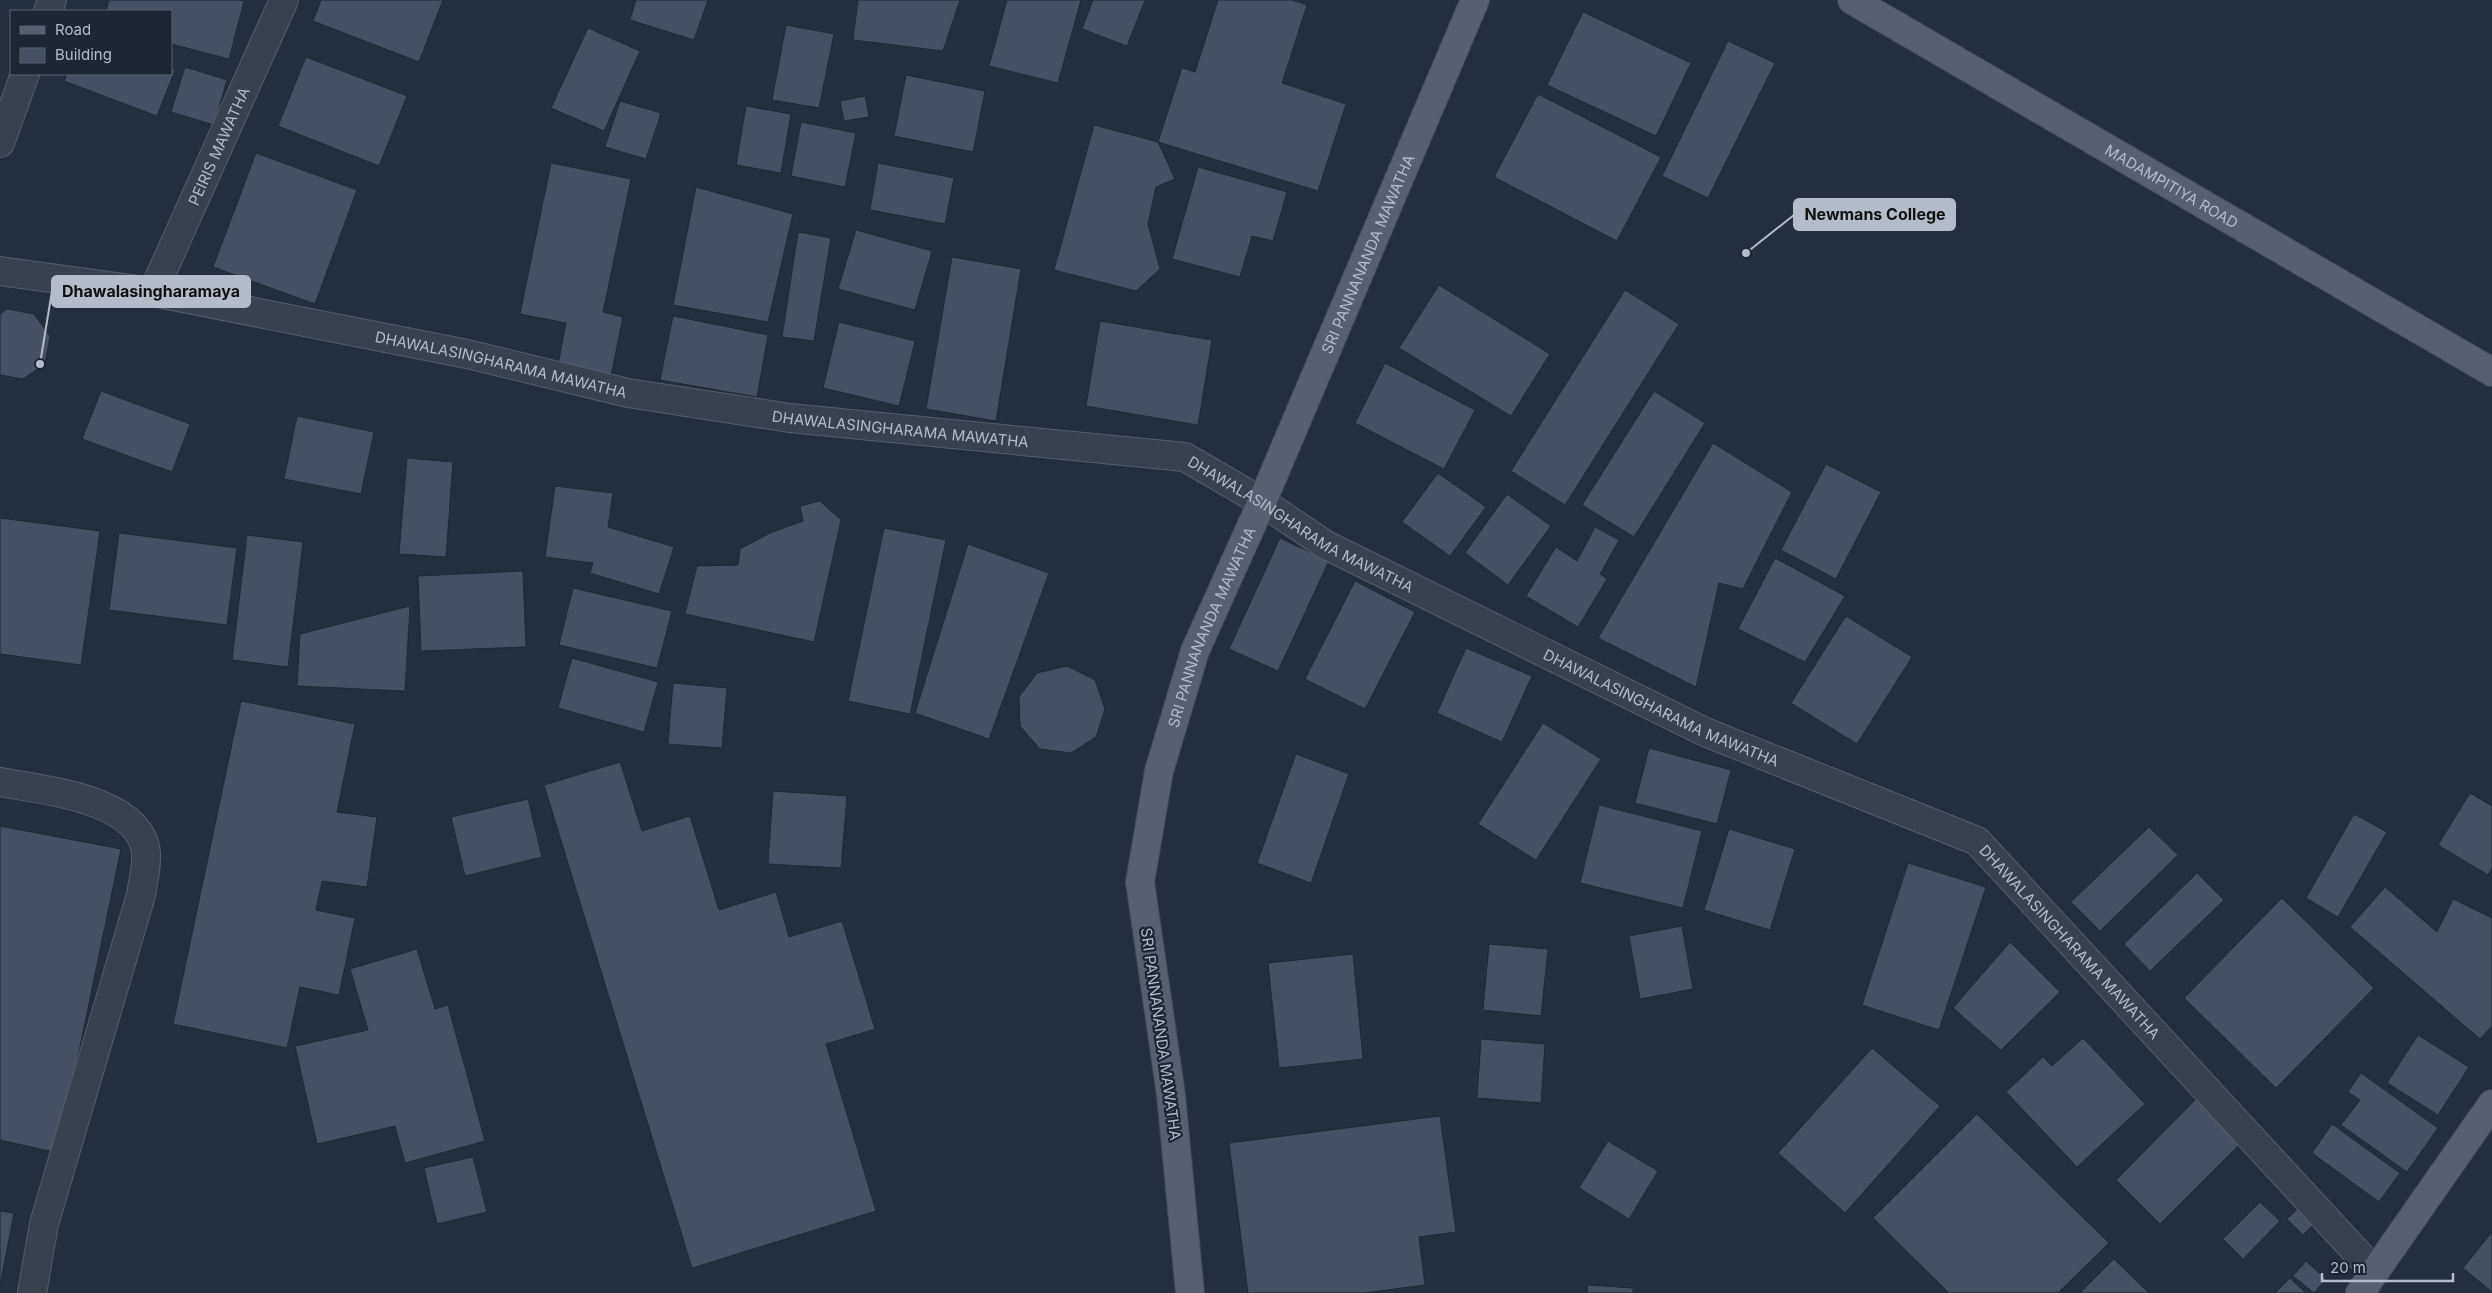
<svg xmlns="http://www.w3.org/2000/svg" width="2492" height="1293" font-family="Inter,sans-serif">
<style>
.building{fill:#455162;stroke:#1f2835}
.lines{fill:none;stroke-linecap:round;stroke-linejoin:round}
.minor-casing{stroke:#565f6c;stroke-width:30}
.major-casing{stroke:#414a57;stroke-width:30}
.minor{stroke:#38414e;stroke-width:28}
.major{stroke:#56606e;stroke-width:28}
.labels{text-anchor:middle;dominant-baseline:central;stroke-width:4.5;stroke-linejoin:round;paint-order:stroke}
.street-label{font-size:15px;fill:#b4bcc9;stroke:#1d2633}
.leader{fill:none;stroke:#b4bcc9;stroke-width:2}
.callout-dot{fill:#b4bcc9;stroke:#1d2633;stroke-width:2}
.callout{fill:#b4bcc9;stroke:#b4bcc9;stroke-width:2}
.callout-label{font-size:16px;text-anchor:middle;font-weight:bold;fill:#111}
</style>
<rect width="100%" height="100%" fill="#242f3e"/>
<path class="building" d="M109,0H239L244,1L229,59L171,44V11H106Z
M321,0H443L419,62L313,21Z
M636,0H708L694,40L630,20Z
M858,0H960L943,51L853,40Z
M1007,0H1081L1058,83L989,66Z
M1093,0H1145L1127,46L1082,29Z
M1218,0H1292L1307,5L1282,83L1346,104L1318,191L1158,142L1182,68L1195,72Z
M1583,12L1691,63L1656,136L1547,85Z
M786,25L834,34L819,108L772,100Z
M588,28L640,51L604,131L551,108Z
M1728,41L1775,63L1708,198L1662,176Z
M306,57L407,96L379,166L278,126Z
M185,67L227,80L214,125L171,112Z
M171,68L175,70L157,116L64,81L67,74H171Z
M906,75L985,91L973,152L894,136Z
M1538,94L1661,157L1617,241L1494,177Z
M865,96L869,117L844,121L840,101Z
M620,101L661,113L646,159L605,147Z
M746,106L791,114L781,173L736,165Z
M801,122L856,133L845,187L791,176Z
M1094,125L1158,142L1175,179L1156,187L1148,224L1160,269L1136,291L1054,270Z
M256,153L357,190L315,304L213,267Z
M551,163L631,179L603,312L623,317L611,376L558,365L566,323L520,314Z
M878,163L954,178L945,224L870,210Z
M1198,167L1287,192L1273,241L1252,236L1240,277L1172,259Z
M696,187L793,214L768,322L673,305Z
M856,230L932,251L915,310L838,289Z
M798,232L831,238L814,341L782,337Z
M952,257L1021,269L996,421L926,409Z
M1439,285L1550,354L1511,416L1399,348Z
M1625,290L1679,324L1565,505L1511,471Z
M7,309L34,314L50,336L45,364L23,379L0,375V314Z
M673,316L768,335L757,397L660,380Z
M1100,321L1212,340L1198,425L1086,406Z
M839,322L915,341L899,406L823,388Z
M1385,363L1475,410L1444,469L1355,423Z
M101,391L190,424L172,472L82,439Z
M1654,391L1705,423L1634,537L1582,505Z
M297,416L374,432L361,494L284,479Z
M1713,443L1792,492L1743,589L1719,583L1696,687L1598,638Z
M407,458L453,462L446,557L399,554Z
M1826,464L1881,492L1836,579L1781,550Z
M1438,473L1486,507L1450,556L1402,522Z
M555,486L613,493L608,527L674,547L659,594L590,573L593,563L545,557Z
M1507,494L1551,526L1508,585L1465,553Z
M820,501L841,520L814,642L685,614L697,566L738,565L740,549L770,533L803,521L800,506Z
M0,518L100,531L81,665L0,654Z
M1595,527L1619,540L1600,574L1607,579L1578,627L1526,596L1556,547L1577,561Z
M884,528L946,540L910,714L848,701Z
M119,533L237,548L227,625L109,610Z
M247,535L303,542L288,667L232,660Z
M1280,538L1329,561L1278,671L1229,649Z
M968,544L1049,573L989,739L915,713Z
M1775,558L1845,596L1805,662L1738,629Z
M523,571L526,647L421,651L418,576Z
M1355,581L1415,612L1365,709L1305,679Z
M573,588L672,611L657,668L559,645Z
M410,606L405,691L297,686L300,634Z
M1846,616L1912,657L1857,744L1791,703Z
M1466,648L1532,676L1502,742L1437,713Z
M572,658L658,682L644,732L558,708Z
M1067,666L1095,680L1105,709L1096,737L1071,753L1040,749L1020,726L1019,697L1037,673Z
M673,683L727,688L722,748L668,744Z
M241,701L355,724L337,812L377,817L367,887L322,881L316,910L355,918L339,995L300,987L287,1048L173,1024Z
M1543,723L1601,759L1536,860L1478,824Z
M1649,748L1731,770L1717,824L1635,803Z
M1296,754L1349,774L1311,883L1257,863Z
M620,762L642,831L690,816L719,910L776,892L789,937L842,921L875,1029L826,1044L876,1211L692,1268L544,785Z
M773,791L847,796L841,868L768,864Z
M2470,793L2492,806V868L2488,875L2438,845Z
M528,799L542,857L465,876L451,817Z
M1599,805L1702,831L1683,908L1580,883Z
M2354,814L2387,832L2338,917L2306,898Z
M0,826L121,849L58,1153L0,1140Z
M2149,827L2178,855L2100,931L2071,902Z
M1729,829L1795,849L1770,930L1704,910Z
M1908,863L1986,887L1939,1030L1862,1005Z
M2197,873L2224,900L2150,971L2124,944Z
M2385,887L2437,932L2453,899L2492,918V1026L2480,1039L2350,927Z
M2282,898L2374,988L2276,1088L2184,998Z
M1682,926L1693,989L1640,999L1629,936Z
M2010,942L2060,992L2001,1050L1953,1008Z
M1489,944L1548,949L1541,1016L1483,1010Z
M417,949L435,1009L448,1005L485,1141L405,1163L395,1126L317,1144L295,1046L368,1030L350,969Z
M1353,954L1363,1059L1279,1068L1268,963Z
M2418,1035L2469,1067L2438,1115L2387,1083Z
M2083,1038L2145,1104L2077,1167L2006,1092L2043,1057L2052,1066Z
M1481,1039L1545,1044L1541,1103L1477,1098Z
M1872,1048L1940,1106L1845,1213L1778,1153Z
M2361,1073L2438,1128L2407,1172L2341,1125L2360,1100L2348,1092Z
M2196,1099L2241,1143L2160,1224L2116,1180Z
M1977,1114L2109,1243L2058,1293H1949L1873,1218Z
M1440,1116L1456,1232L1419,1237L1425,1285L1364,1293H1248L1229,1143Z
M2332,1124L2400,1173L2379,1202L2312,1153Z
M1608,1141L1658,1171L1629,1219L1579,1188Z
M473,1157L487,1212L437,1224L424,1168Z
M2260,1202L2280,1221L2243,1259L2223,1239Z
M2302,1205L2317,1221L2303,1235L2287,1219Z
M0,1211L14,1213L0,1286Z
M2492,1232V1292L2463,1268Z
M2114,1259L2149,1293H2080Z
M2306,1261L2326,1279L2314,1293L2293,1276Z
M2290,1278L2306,1293H2275Z
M1588,1285L1633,1288V1293H1587Z"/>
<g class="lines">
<g class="minor-casing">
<g id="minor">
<path d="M48,11L52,0"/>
<path d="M0,143L25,74"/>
<path id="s1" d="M0,271L153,292L467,354L628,393L790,418L1185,457L1262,502L1326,545L1705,732L1977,841L2375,1272"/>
<path id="s2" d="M153,292L284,0"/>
<path d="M0,782C41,790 141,798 146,853C147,866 143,882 141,895L44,1224L32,1293"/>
</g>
</g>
<g class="major-casing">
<g id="major">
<path id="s3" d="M1852,0L2492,372"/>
<path id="s4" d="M1190,1293L1171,1095L1140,882L1159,771L1195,651L1262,502L1475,0"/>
<path d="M2360,1293L2492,1104"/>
</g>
</g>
<use href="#minor" class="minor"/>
<use href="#major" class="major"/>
</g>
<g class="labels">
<g class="street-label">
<text stroke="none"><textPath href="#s2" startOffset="160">PEIRIS MAWATHA</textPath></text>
<text stroke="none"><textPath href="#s3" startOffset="370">MADAMPITIYA ROAD</textPath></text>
<text stroke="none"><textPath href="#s4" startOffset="1085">SRI PANNANANDA MAWATHA</textPath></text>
<text stroke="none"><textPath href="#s1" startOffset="510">DHAWALASINGHARAMA MAWATHA</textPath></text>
<text stroke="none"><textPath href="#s1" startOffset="915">DHAWALASINGHARAMA MAWATHA</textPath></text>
<text stroke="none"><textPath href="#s1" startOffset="1335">DHAWALASINGHARAMA MAWATHA</textPath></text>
<text stroke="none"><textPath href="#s4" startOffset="680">SRI PANNANANDA MAWATHA</textPath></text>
<text stroke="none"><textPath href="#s1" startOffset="1740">DHAWALASINGHARAMA MAWATHA</textPath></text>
<text stroke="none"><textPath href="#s1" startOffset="2220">DHAWALASINGHARAMA MAWATHA</textPath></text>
<text transform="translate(1161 1034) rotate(82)">SRI PANNANANDA MAWATHA</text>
</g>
</g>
<path class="leader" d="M1746 253L1794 215M40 364L52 291"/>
<g class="callout-dot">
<circle cx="1746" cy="253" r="5"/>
<circle cx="40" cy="364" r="5"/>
</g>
<g class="callout">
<rect x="1794" y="199" width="161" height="31" rx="5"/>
<rect x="52" y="276" width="198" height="31" rx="5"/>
</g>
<g class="callout-label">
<text x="1875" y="220">Newmans College</text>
<text x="151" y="297">Dhawalasingharamaya</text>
</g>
<rect x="10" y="10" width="162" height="65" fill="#1d2633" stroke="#59626f"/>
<rect x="20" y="26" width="25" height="8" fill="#56606e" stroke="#59626f"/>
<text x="55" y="35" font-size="15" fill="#b4bcc9">Road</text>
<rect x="20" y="48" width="25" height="15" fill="#455162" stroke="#59626f"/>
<text x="55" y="60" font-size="15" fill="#b4bcc9">Building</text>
<path d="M2322 1273v8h131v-8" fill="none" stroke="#b4bcc9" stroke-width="2.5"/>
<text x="2330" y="1273" font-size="15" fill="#b4bcc9" stroke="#1d2633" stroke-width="4" paint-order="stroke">20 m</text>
</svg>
